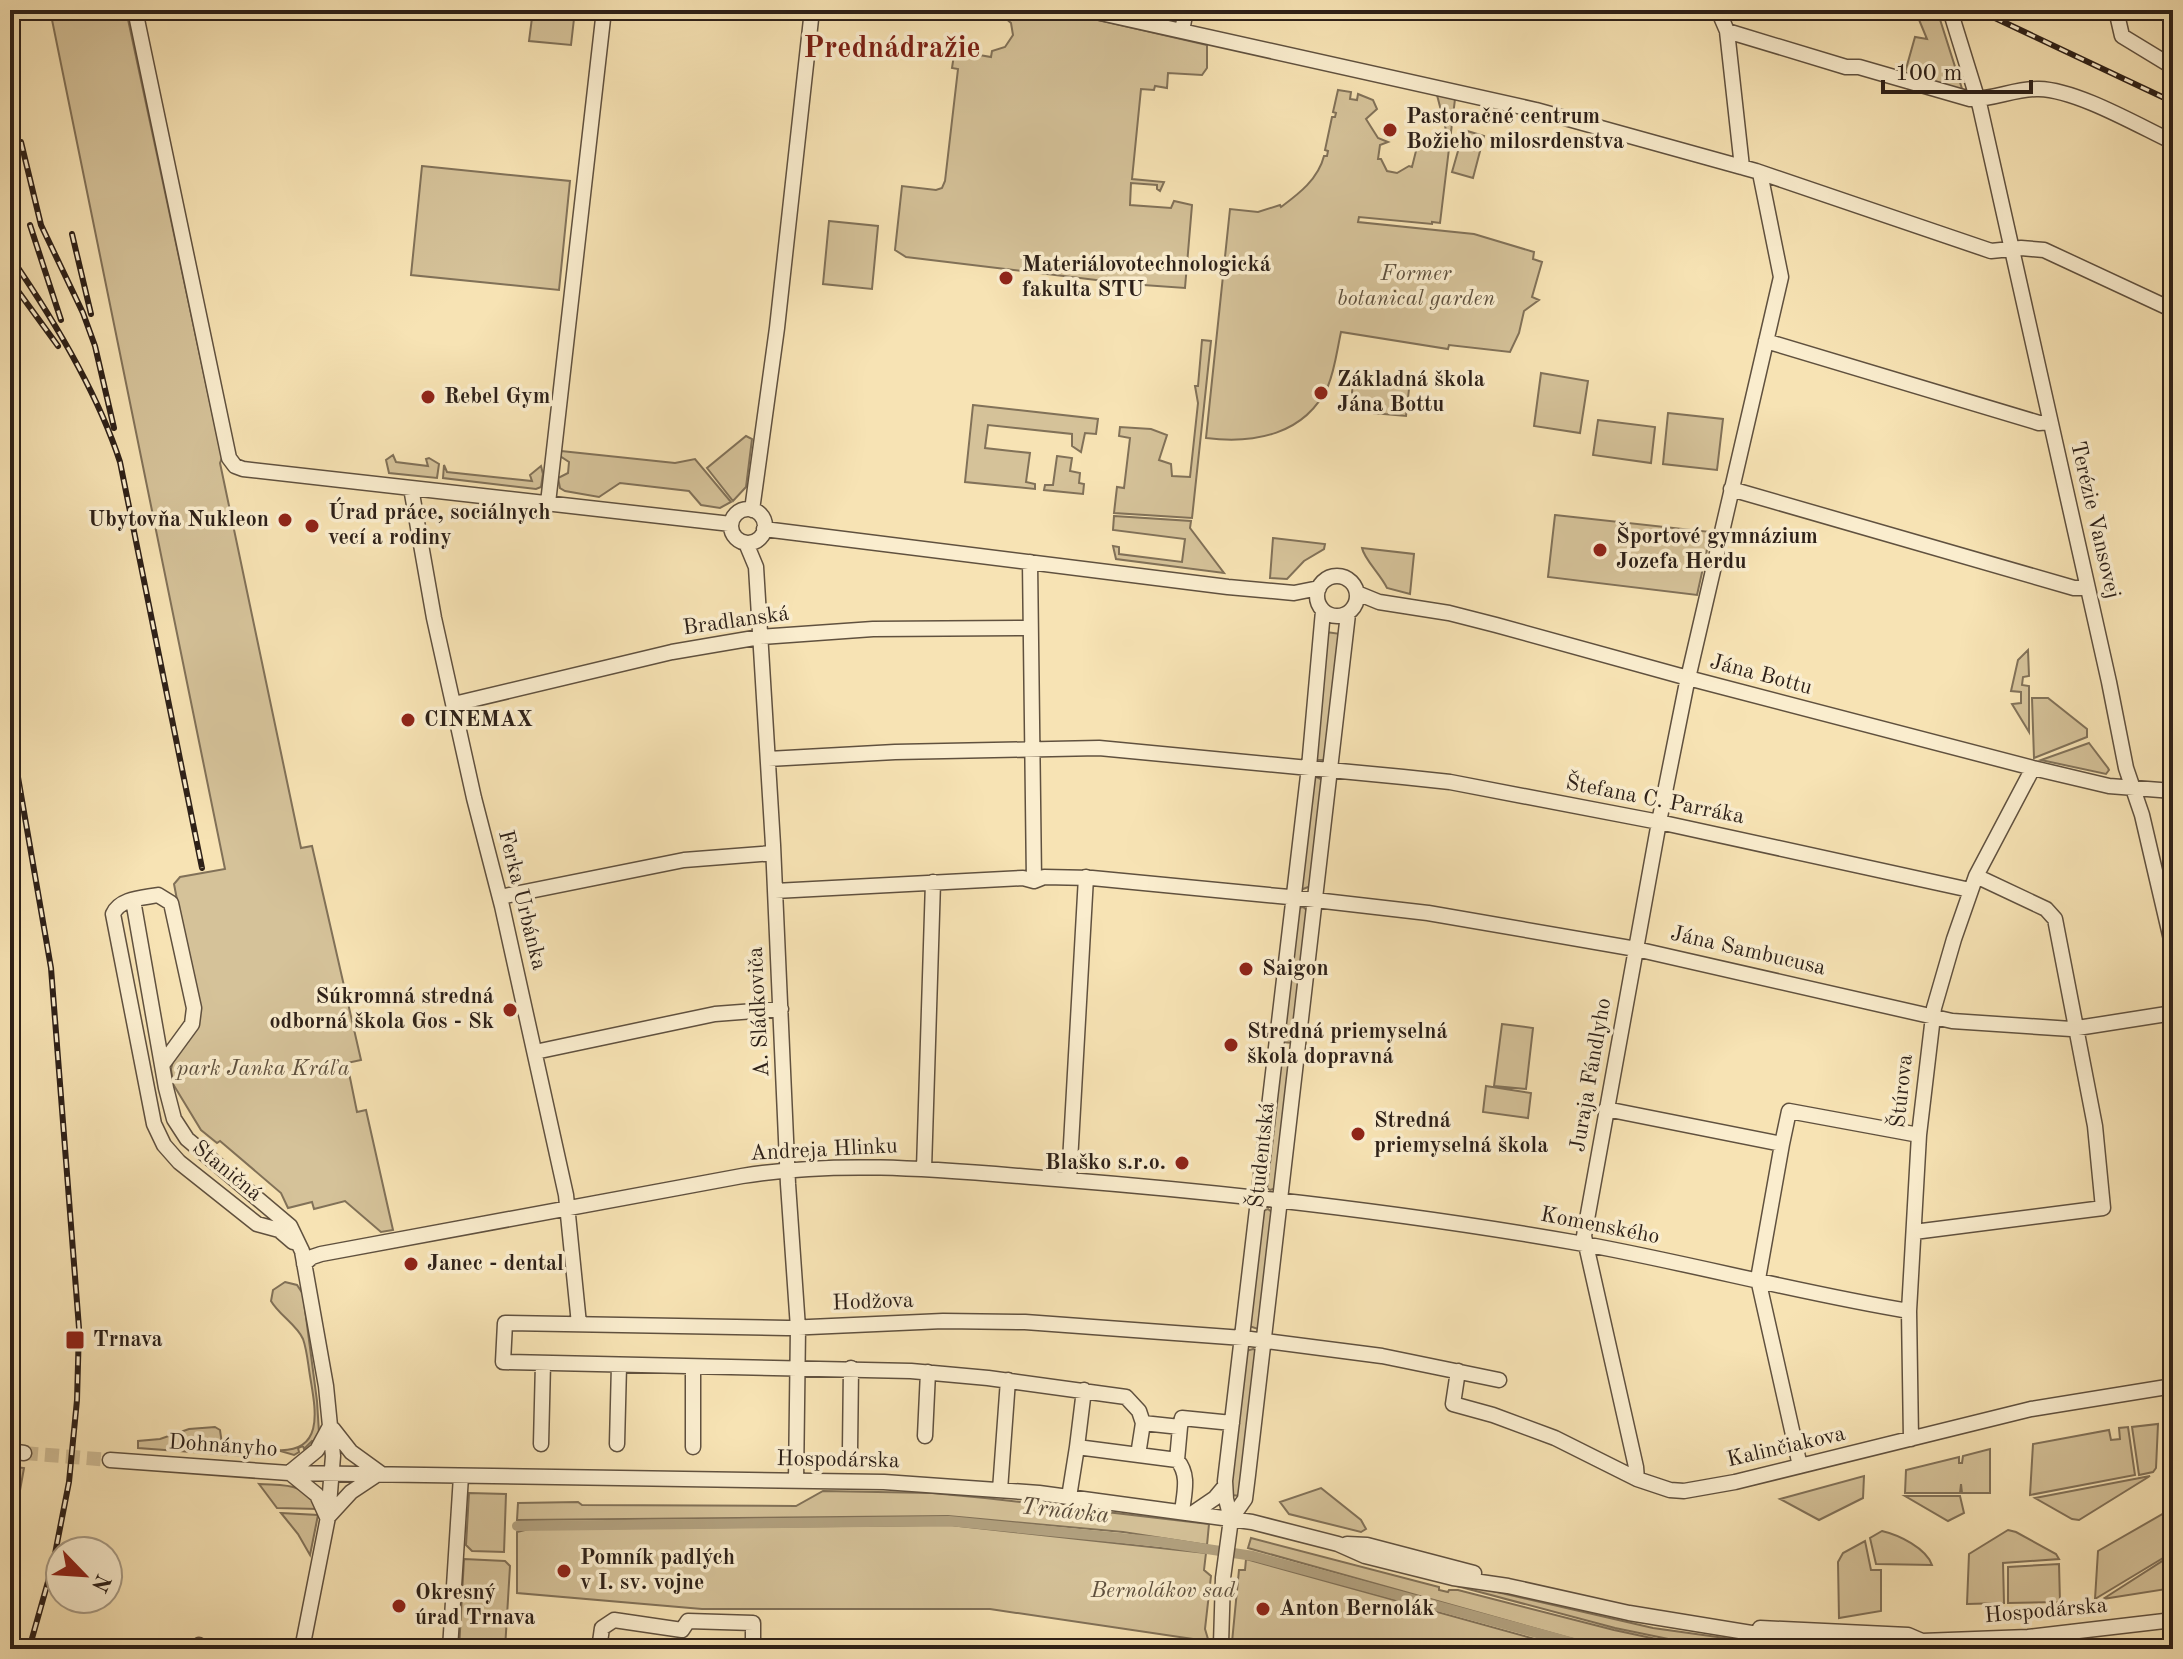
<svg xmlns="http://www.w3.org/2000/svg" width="2183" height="1659" font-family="'Old Standard TT',serif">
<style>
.green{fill:#d5c299;stroke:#817158;stroke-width:2}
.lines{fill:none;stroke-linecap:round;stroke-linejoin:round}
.canal{stroke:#b2a17f;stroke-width:10}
.minor-tunnel{stroke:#cfbc95;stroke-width:14;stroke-dasharray:14 7;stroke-linecap:butt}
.minor-casing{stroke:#60513f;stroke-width:17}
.minor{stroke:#faedce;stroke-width:14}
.rail-casing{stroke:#2d2018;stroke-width:6}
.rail{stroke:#faedce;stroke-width:3;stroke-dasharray:9;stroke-linecap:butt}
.poi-dot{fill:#8f2418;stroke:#faedce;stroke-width:3}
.labels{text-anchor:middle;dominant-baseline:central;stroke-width:7;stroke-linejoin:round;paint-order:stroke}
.poi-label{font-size:22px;font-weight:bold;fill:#2d2018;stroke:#faedce;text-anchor:start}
.park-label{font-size:22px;font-style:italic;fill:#5f513f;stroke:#faedce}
.street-label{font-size:22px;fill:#2d2018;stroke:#faedce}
.water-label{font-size:24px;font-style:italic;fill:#5c4d3c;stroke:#faedce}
.district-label{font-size:30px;font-weight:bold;fill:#7a1f14;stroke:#faedce}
</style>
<rect width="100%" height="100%" fill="#f7e3b4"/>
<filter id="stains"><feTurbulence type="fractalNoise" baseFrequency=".0025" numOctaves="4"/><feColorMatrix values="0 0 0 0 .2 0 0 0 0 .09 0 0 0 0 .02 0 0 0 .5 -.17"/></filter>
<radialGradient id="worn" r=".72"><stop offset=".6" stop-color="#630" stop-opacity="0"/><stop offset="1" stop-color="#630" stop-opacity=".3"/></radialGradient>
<path class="green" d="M50,10H126L222,458L220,463L301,848L312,846L361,1060L347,1063L357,1112L366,1110L393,1230L381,1232L345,1201L314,1209L312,1202L288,1208L281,1193L220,1141L217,1143L201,1130L173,1084L171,1069L175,1053L198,1010L174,884L180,877L225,869Z
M533,10H575L571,45L529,41Z
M1004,10H1055L1207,45V68L1202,75L1168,73L1167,88L1155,86L1154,90L1141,89L1132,179L1164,182L1160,191L1157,189V185L1131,183L1130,205L1171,208L1174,201L1192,205L1185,288L1129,284L906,257L895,250L902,186L936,190L942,188L945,181L958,69L952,68L955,48L963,43L962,52L991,57L992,51L1005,47L1013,35L1011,23L1003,16Z
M1915,10H1937L1964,95L1904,76L1915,37L1927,39Z
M1338,90L1351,92L1350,99L1357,100L1358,94L1373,100L1377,109L1366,119L1378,138L1388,142L1380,145L1378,159H1381L1387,171L1397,173L1409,166L1412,167L1416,151L1411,147L1425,146L1427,149L1431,146L1430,143L1446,130L1437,95L1455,99L1440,223L1432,222V224L1359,217L1358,222L1474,234L1534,252L1533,259L1542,262L1532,297L1539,300L1524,311L1519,333L1510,352L1449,345L1448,349L1341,332C1337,350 1335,369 1328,386C1305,435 1254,444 1206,438L1230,209L1258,212L1280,205L1281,207C1297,195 1318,180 1324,156H1327L1328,151L1325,150L1332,117H1335L1336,113L1333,112Z
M1464,130L1484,136L1473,178L1452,172Z
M422,166L570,181L559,290L411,275Z
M829,221L878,226L872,289L823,284Z
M1202,340L1211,341L1192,518L1114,513L1117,487L1124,488L1130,438L1119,436L1120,427L1151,429L1167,435L1159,460L1171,464L1172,476L1190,477L1198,403L1195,386H1198Z
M1541,373L1588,381L1580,433L1534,426Z
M1354,374L1410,380L1406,416L1350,411Z
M973,405L1098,419L1096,434L1085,433L1081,452L1072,446V434L988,425L985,448L1030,453L1026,482L1035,484V489L965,482Z
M1668,413L1723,419L1717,470L1663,464Z
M1598,420L1655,427L1651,463L1593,455Z
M746,436L752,439L746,487L733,501L707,468Z
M561,451L675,463L695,459L731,502L720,508L701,505L689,491L620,483L599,497L565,491L560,488L558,478L568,473L569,462L560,456Z
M393,455L396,462L428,466L426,459L429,458L439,464L437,478L389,473L386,460Z
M1057,456L1072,458L1070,471L1080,473L1079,483L1084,484L1083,494L1044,490L1045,485H1053Z
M444,465L447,472L532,481L530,475L541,466L543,474L541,487L536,489L443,478Z
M1555,515L1711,532L1697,595L1548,577Z
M1114,516L1191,521L1190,528L1224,573L1116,559L1113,546L1119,547V554L1182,562L1185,539L1113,530Z
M1273,538L1325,544L1324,549L1304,561L1287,579L1270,578Z
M1362,548L1414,554L1410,594L1387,588C1381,575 1364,559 1362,548Z
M1326,632L1341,634L1325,760H1316Z
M2028,650L2029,676L2023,677L2022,685L2029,686V732L2012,704L2021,703V692L2011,691L2018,660Z
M2032,698H2048L2087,729V737L2034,758Z
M2089,743L2108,768L2109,770L2106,774L2041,760Z
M1314,776L1323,780L1311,886L1303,889L1301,887Z
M1303,907L1308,911L1293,1043L1282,1042L1299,908Z
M1502,1024L1533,1028L1526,1089L1494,1086Z
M1287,1055L1290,1057L1276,1188L1270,1190L1264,1186L1280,1056Z
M1486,1086L1531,1093L1528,1118L1483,1112Z
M1268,1209L1273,1213L1258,1329L1249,1326L1262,1211Z
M285,1282L297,1285L303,1294L317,1401L319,1433L316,1443L312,1441L304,1449L303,1446L298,1448L299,1452L294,1455L277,1450C326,1453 315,1407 310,1376C308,1364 307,1350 303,1339C297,1325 279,1315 271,1301L273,1290Z
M1253,1349L1256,1350L1243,1496L1229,1495L1246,1351Z
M2158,1424L2156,1468L2153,1472L2139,1475L2132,1427Z
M215,1427L220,1430L222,1444L243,1441L246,1456L138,1448V1441L160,1439L189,1429Z
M2128,1427L2135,1475L2030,1495L2033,1444L2109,1430L2111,1440L2120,1439L2119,1428Z
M1990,1449V1493H1962L1961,1484L1960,1493H1905L1906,1470L1959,1457V1463H1962L1963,1456Z
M10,1463H15L16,1467L24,1468L10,1546Z
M1864,1476L1863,1498L1819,1520L1780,1499Z
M2150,1476L2079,1520L2072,1519L2035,1498Z
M259,1484C289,1486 302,1482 318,1509L277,1508Z
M1321,1488L1361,1520L1366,1529L1361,1532L1289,1514L1280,1502Z
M823,1491L932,1493L985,1498L1209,1524L1207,1545L1123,1532L948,1516L517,1520L518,1503L578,1502L582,1505L796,1506Z
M469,1493L506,1494L504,1552L472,1551L466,1545Z
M1905,1496H1960L1964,1513L1948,1521Z
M2173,1508V1552L2095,1599L2098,1551Z
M281,1513L318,1515L310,1555L298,1534Z
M950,1525L1206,1553L1204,1570L1211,1576L1205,1629L1208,1639H1193L990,1609H702L517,1593V1532L529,1529Z
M2008,1530L2016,1532L2056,1554L2059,1559L2003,1563L2004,1603L1967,1604L1969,1554Z
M1882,1531C1899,1535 1926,1548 1932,1565L1876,1564L1870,1538Z
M1251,1538L1439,1587V1590L1448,1592L1449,1590H1458L1614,1630L1703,1649H1609L1248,1548Z
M1865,1541L1871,1570H1881V1611L1839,1618L1838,1562L1843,1553Z
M2173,1556V1588L2103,1599L2164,1560Z
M464,1559L505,1561L510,1566L505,1649H459Z
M1246,1559L1571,1649H1301L1292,1645L1232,1642L1239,1570H1245Z
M2059,1564L2060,1602L2008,1603V1567Z
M1457,1586L1484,1589L1653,1628L1803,1649L1712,1648L1615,1628Z"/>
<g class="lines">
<path class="canal" d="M517,1526L949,1521L1161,1542L1253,1556L1596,1649"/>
<path class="minor-tunnel" d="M24,1453L110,1460"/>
<g class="minor-casing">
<path id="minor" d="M135,10L229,458L235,466L243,469L731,524
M1087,10L1536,110L1756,171L1991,251L2021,248L2044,250L2173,310
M1718,10L1727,31L1742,167
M1950,10L1980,107L2109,682L2126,768L2142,815L2173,948
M2116,10L2122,36L2173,67
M1182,31L1186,10
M1727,31L1846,67H1859L1970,99C1994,100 2015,88 2039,89C2077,90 2137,125 2173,142
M1766,341L2039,423L2050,422
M411,488L434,618L474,798L502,906L566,1195L579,1324
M1731,489L2074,588H2087
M548,503L604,10
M731 526a17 17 0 1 1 34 0a17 17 0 1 1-34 0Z
M752,510L777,328L812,10
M764,529L1228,587L1294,593L1319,588
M746,543L756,567L773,845L788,1184L798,1328L796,1481
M1030,562L1034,881
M1317 596a20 20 0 1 1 40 0a20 20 0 1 1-40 0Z
M1357,593L1379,602L1449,613L1496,625L1688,678L2033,768L2109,786L2173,791
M454,704L672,652L760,637L873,629L1030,628
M768,759L895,752L1099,748L1403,777L1450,782L1659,822L1970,890
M775,891L1023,878L1034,881L1044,877L1092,878L1289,897L1428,913L1636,949L1952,1021L2071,1029L2173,1013
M500,897L684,860L773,853
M133,900L166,1088L174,1119L187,1139L290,1226L302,1251L326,1386L333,1456L328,1517L302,1649
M535,1052L715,1014L781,1009
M162,1065L192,1024L194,1008L171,903L158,895C143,898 120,898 113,914L154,1124L164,1145L179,1162L257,1224L279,1230L293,1242
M1606,1109L1782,1144L1789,1111L1919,1135
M1782,1144L1758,1279L1800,1466
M924,1169L933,882
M1069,1180L1086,877
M1914,1232L2103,1208L2095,1126L2055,919L2046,909L1976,876
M304,1264L312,1257L321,1254L742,1176C846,1159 952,1171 1056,1179C1232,1193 1409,1213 1584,1244C1693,1264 1800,1293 1909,1311
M1458,1371L1453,1404L1493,1415L1555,1438L1637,1479L1670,1490L1684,1491L1735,1482L2031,1409L2173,1386
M1084,1390L1077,1447L1177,1460L1180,1427
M1232,1423L1182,1418L1180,1427L1143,1423L1139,1411L1126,1397L988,1378L911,1371L503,1362L505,1323L787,1328L943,1321L1025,1322L1243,1338L1382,1356L1499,1380
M333,1429L351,1452L380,1473
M925,1436L928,1372
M1911,1439L1909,1311L1919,1135L1934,1008L1954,939L1976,876L2033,768
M541,1444L543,1363
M617,1444L619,1365
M693,1447V1367
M850,1450L851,1368
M10,1451L24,1453
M1138,1455L1143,1423
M110,1460L289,1473L884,1482L1039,1493L1252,1522L1338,1544L1365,1556L1453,1578L1508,1586L1629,1613L1849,1649
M1177,1460C1190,1475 1184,1493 1182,1512
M289,1473L317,1450L330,1426
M290,1473L317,1495L327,1517
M1637,1479L1636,1467L1584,1236L1659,822L1686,687L1781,277L1760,173
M1000,1490L1008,1380
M1069,1497L1077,1447
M1193,1513L1215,1498L1225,1486
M328,1517L351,1492L375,1476
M1231,1519L1245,1499L1248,1475L1348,614
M1347,1544L1367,1545L1474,1573
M1760,1628L1908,1635L1922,1641
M1221,1644L1223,1578L1231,1519L1226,1499L1225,1481L1309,767L1323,611
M199,1645L201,1649
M450,1649L461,1476
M599,1649L602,1628L614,1620L682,1630L688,1621L753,1623V1649
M1856,1649L1892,1648L1922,1641L2028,1637L2173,1620"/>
</g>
<use href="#minor" class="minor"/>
<g class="rail-casing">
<path id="rail" d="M1978,10L2173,102
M21,142L41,225L83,313L95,346L114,428
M30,225L61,320
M72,234L91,314
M10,256C52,317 97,391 120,462L202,868
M10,280L58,346
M10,731L51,968L79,1328L77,1400L69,1482L53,1564L29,1649"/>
</g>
<use href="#rail" class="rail"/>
</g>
<g class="poi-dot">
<circle cx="1390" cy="130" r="8"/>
<circle cx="1006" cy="278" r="8"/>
<circle cx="1321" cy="393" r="8"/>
<circle cx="428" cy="397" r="8"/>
<circle cx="285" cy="520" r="8"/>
<circle cx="312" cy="526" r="8"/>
<circle cx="1600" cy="550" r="8"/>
<circle cx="408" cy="720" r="8"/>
<circle cx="1246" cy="969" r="8"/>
<circle cx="510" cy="1010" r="8"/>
<circle cx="1231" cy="1045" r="8"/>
<circle cx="1358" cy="1134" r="8"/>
<circle cx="1182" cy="1163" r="8"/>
<circle cx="411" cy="1264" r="8"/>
<rect x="65" y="1330" width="20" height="20" rx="4"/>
<circle cx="564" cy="1571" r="8"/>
<circle cx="399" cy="1606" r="8"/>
<circle cx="1263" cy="1609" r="8"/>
</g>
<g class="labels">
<g class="poi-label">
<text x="1406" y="117">Pastoračné centrum<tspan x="1406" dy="25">Božieho milosrdenstva</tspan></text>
<text x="1022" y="265">Materiálovotechnologická<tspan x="1022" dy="25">fakulta STU</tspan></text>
<text x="1337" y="380">Základná škola<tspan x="1337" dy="25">Jána Bottu</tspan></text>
<text x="444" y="397">Rebel Gym</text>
<text x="328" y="513">Úrad práce, sociálnych<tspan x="328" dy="25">vecí a rodiny</tspan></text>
<text x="269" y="520" text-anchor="end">Ubytovňa Nukleon</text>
<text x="1616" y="537">Športové gymnázium<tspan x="1616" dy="25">Jozefa Herdu</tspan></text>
<text x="424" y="720">CINEMAX</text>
<text x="1262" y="969">Saigon</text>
<text x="494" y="997" text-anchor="end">Súkromná stredná<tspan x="494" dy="25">odborná škola Gos - Sk</tspan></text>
<text x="1247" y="1032">Stredná priemyselná<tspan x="1247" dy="25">škola dopravná</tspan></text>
<text x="1374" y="1121">Stredná<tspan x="1374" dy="25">priemyselná škola</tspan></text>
<text x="1166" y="1163" text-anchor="end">Blaško s.r.o.</text>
<text x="427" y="1264">Janec - dental</text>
<text x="93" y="1340">Trnava</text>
<text x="580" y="1558">Pomník padlých<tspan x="580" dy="25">v I. sv. vojne</tspan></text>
<text x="415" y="1593">Okresný<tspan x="415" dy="25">úrad Trnava</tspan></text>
<text x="1279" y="1609">Anton Bernolák</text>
</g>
<g class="park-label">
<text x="1416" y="274">Former<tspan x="1416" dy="25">botanical garden</tspan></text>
<text x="263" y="1069">park Janka Kráľa</text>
<text x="1163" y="1591">Bernolákov sad</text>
</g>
<g class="street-label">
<text transform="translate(2095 520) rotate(77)">Terézie Vansovej</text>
<text transform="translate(736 621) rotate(-8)">Bradlanská</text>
<text transform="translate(1761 675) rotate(15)">Jána Bottu</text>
<text transform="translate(1655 800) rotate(11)">Štefana C. Parráka</text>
<text transform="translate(522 900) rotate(76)">Ferka Urbánka</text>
<text transform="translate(1748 951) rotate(13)">Jána Sambucusa</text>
<text transform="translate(759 1012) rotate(-93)">A. Sládkoviča</text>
<text transform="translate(1591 1075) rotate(-80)">Juraja Fándlyho</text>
<text transform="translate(1902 1091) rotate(-84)">Štúrova</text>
<text transform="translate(824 1150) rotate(-3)">Andreja Hlinku</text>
<text transform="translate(1262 1155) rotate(-84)">Študentská</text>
<text transform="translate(227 1171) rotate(39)">Staničná</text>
<text transform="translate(1600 1226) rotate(11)">Komenského</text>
<text transform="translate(873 1302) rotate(-2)">Hodžova</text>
<text transform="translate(223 1446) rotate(4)">Dohnányho</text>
<text transform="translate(1786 1447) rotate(-13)">Kalinčiakova</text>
<text transform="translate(838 1460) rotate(1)">Hospodárska</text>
<text transform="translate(2046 1611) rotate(-5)">Hospodárska</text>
</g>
<g class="water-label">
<text transform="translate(1065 1512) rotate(6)">Trnávka</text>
</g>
<g class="district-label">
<text x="892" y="49">Prednádražie</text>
</g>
</g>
<rect width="2183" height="1659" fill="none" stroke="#f7e3b4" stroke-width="40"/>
<rect x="12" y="12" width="2159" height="1635" fill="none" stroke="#2d2018" stroke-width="4"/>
<rect x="20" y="20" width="2143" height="1619" fill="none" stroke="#2d2018" stroke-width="2"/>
<g transform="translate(84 1575) rotate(115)"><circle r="38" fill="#faedce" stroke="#a89b85" stroke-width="2"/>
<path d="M0-6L14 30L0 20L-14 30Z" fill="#8f2418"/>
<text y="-12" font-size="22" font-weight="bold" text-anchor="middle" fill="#2d2018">N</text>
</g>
<path d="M1883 80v12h148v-12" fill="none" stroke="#2d2018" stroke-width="4"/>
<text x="1895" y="80" font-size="24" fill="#2d2018" stroke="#faedce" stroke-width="6" paint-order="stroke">100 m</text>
<rect width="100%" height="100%" filter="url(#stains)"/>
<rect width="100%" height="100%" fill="url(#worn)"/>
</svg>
